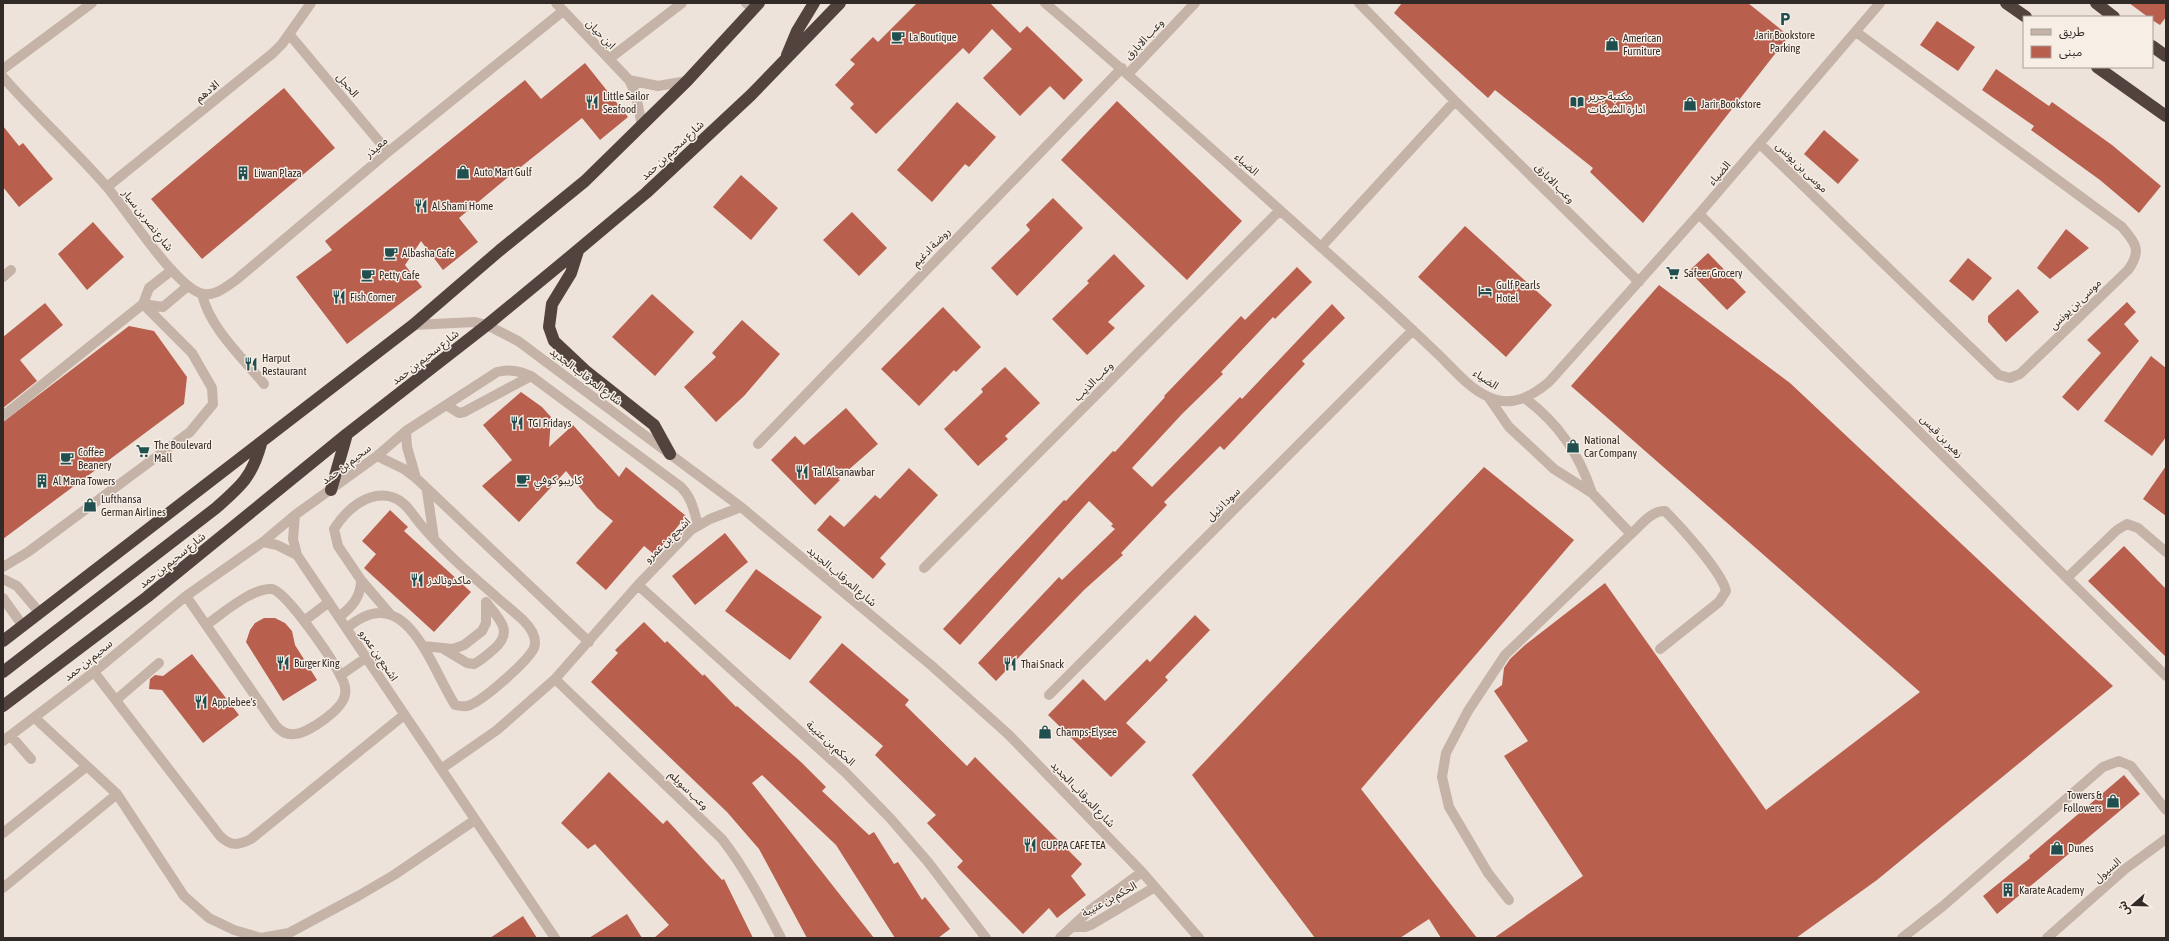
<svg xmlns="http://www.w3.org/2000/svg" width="2169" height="941" font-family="'Asap Condensed','Noto Sans Arabic',sans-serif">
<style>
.building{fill:#b95f4d}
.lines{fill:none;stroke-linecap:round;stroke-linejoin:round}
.minor{stroke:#c5b3a7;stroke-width:10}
.highway{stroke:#52433f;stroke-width:12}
.labels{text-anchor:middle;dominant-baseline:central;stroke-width:3;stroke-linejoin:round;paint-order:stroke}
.street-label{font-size:11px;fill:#322a27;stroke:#f7eee6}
.poi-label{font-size:11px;fill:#322a27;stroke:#f7eee6;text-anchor:start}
</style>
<rect width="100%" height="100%" fill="#eee3da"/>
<path class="building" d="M917,3H990L1020,33L1027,26L1083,80L1064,100L1050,86L1020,116L983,78L1012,49L992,29L969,54L963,48L876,134L850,108L854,104L835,85L855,64L850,60L873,37L878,42Z
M1402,3H1748L1789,36L1643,223L1590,172L1593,168L1495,90L1488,98L1394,13Z
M2129,3H2166V17L2160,25L2152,20V17H2148Z
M1937,21L1975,47L1958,71L1920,45Z
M585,63L628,117L600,140L582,118L507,178L459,218L478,242L443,270L421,241L405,265L422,287L347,344L296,277L332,250L325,241L525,80L541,99Z
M1996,69L2049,106L2052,102L2112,145L2161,186L2139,213L2100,180L2031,130L2034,126L1982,90Z
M284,88L335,148L202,259L151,199Z
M1117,101L1242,221L1187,280L1061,160Z
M957,102L996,137L969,167L965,164L932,202L897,170Z
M3,126L19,146L23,143L53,179L19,207L3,187Z
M1824,130L1859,160L1838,184L1804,154Z
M741,175L778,208L751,240L713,207Z
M1053,198L1083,228L1017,296L991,268L1030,230L1026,225Z
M852,212L887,248L859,276L823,240Z
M93,222L124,257L87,290L58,254Z
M1465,226L1552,305L1506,357L1418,277Z
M2066,229L2089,248L2050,279L2037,268Z
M1708,253L1746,292L1727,310L1689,271Z
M1114,254L1145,286L1108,322L1115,328L1087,355L1052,319L1089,283L1087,281Z
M1968,258L1992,278L1973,301L1949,281Z
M1297,267L1312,282L1275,319L1273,317L1221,372L1223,374L1182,414L1132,468L1152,487L1240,397L1242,399L1332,304L1345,318L1302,361L1305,364L1224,450L1220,446L1164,502L1167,505L1121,553L1123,555L1084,590L996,681L978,663L1059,577L1062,580L1115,529L1111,526L1113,524L1089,501L960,645L943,629L1064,500L1066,501L1113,451L1115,452L1165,397L1164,396L1241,316L1245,320Z
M1659,285L1790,383L2113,686L1877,880L1796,938H1494L1583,876L1504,756L1528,741L1494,691L1502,685L1504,668L1510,659L1525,645L1605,583L1766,810L1920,692L1571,386Z
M2018,289L2039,312L2006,342L1988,322V316Z
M652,294L694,332L655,376L612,337Z
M2127,302L2136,312L2124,324L2139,341L2078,411L2062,397L2101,353L2087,340Z
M45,303L63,325L20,360L37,381L3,408V337Z
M943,307L981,347L956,372L954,370L919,406L881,369Z
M742,320L780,354L744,396L716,422L684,387L716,357L712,353Z
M129,326L154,331L187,377L184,404L3,539V422Z
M2151,356L2166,368V437L2152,456L2104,421Z
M1005,367L1040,403L1005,436L1008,439L978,466L944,429L983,392L981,389Z
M521,392L542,407L551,417L549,447L573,425L619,477L626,467L686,516L655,555L644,546L606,590L576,563L613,521L597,508L566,471L519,522L482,486L512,460L483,425Z
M846,408L878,444L838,479L840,480L815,505L771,460L795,436L804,445Z
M2166,466V516L2143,499Z
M1484,467L1574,540L1361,789L1477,938H1441L1429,919L1400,938H1315L1192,775Z
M909,468L938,495L880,558L886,564L873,579L817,530L830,515L844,527L875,495L880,499Z
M390,510L408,527L404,531L471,592L434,632L364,568L376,554L362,541Z
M725,533L748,562L695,605L672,576Z
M2124,546L2166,589V657L2088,581Z
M756,569L822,617L790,660L725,611Z
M1195,615L1210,630L1165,677L1168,680L1126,723L1146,742L1111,777L1048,715L1083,679L1105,701L1147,659L1150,662Z
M264,618H275L285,623L292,631L295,645L317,680L283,701L246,642L250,630L255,623Z
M644,622L665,643L667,641L703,676L704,674L736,707L737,706L801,762L826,787L822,791L869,835L874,832L894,864L898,862L922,900L925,897L950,929L938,938H895L836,845L762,775L752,783L874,938H807L759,849L727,812L591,682L618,653L615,650Z
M842,643L909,700L905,705L967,766L975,757L1082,864L1071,876L1086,895L1057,918L1049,908L1023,934L957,867L963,861L927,823L936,815L875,755L883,746L809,682Z
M192,654L239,715L203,743L162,690L149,689L150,679L155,675L163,676Z
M609,772L663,824L667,820L722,880L724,879L753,938H654L669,925L595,844L588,849L561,823Z
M2124,775L2140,794L1997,914L1983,896L2030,858L2029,856Z
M627,914L642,938H589Z
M523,916L537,938H490Z"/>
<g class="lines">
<path class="minor" d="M556,3L629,80L636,95L642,126
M746,3L753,9
M1045,3C1158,99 1267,199 1378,298C1399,317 1420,337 1441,357C1455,371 1470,389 1489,397C1512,408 1532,396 1549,382L1699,214L1880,3
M1359,3L1455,101L1639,282
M289,34L388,152
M609,59L682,3
M3,69L92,3
M1128,74L1195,3
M3,77C36,115 74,149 107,187C128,212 173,283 200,293C213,298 226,287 236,280L388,152L563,11
M629,80L658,86L687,81
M1760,144L1999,375L2010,378L2020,374L2128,270C2142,251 2136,243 2122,227L1856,32
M107,187L273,53L282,44L311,3
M1699,214L2166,676
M1321,247L1455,101
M3,277L11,270
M202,294C209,327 243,358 264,384
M143,304L163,307L188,286
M413,325L475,322L487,325L518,341L741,507L932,666L1008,734L1142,872L1199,938
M1489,398L1509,427L1522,439L1554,469L1592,493L1631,534
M1526,399C1559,424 1579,454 1592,493
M446,405L459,413L464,412L531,376
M3,416L143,304L149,288L172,270
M406,431L407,447L416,478
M758,444L1122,68
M377,456L404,469L416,478L589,642
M427,491L434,539
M295,515L293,539L297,555L555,938
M263,542L277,545L297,555
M3,567L28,552L190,432L213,404L212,388L192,353L143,304
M924,568L1280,210
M2068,577L2117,530L2127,524L2138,528L2166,552
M3,579L17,586L40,613
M361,580L390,614
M638,585L846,773L890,818L928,862L986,938
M186,596L276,726C282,732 286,735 295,734C308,733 344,709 345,694C346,689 344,682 341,677C334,661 286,591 272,589C253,587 222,614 206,625
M3,598L23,626
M339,617C352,607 361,597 361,580L338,546L334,529C346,510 368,490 392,497C406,501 413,516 422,526C452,561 489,590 523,620C530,627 538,637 534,648C528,661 481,703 467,706C463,707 459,706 455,705C430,666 406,578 347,628
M304,621L329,602
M423,646L453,649L464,645L482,631L486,623V602
M442,648L467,663L474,664C482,660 488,654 494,649C515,631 498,618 486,602
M94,672L220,836C231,847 239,845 251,839L404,715
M341,675L367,657
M555,679L722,839C746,870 763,903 781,938
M1049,695L1413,330
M116,700L159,663
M35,718L117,794L184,896L209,918L234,930L261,938L289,933L358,896L394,875L475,820
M11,736L31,759
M3,741L94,672L186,596L263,542L295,515L377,456L406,431L497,372C510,369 519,371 531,376L681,487C692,498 694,511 698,525
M441,769L497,730L555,679L638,585L691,530L710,519L741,507
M3,833L87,766
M3,888L117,794
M1509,900L1488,873L1449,807L1442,777L1446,753L1468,711L1505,655L1631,534C1640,526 1652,510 1665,511C1680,526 1722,572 1726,591L1719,602L1660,649
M1074,927H1085L1091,925L1155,887
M1060,938L1090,910L1142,872
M1902,938L1943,906L2103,767L2119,761L2131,766L2166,810
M2047,938L2125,869L2166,839"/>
<path class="highway" d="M2006,3L2026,17
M2096,3L2114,17
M2152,46L2166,56
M787,55L797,31L814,3
M2097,67L2166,116
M578,251L571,273L552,304L549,327L554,341L587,372L654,425L670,454
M331,490L347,434
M3,641L413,325L499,251L585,181L687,81L759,3
M3,672L216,508C241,486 252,477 261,444
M3,706L147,597L347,434L487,325L578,250L646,193L751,95L840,3"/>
</g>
<defs>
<g id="parking-bare" transform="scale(1.08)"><path d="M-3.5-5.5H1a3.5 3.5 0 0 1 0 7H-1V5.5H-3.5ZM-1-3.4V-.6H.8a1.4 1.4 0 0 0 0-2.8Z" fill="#214f4f" stroke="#f7eee6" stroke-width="2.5" paint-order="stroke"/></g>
<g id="cafe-bare" transform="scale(1.08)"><path d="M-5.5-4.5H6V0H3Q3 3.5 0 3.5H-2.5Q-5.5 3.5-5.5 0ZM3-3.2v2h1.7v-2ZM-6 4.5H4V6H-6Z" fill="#214f4f" stroke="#f7eee6" stroke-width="2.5" paint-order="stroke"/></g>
<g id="shop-bare" transform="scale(1.08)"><path d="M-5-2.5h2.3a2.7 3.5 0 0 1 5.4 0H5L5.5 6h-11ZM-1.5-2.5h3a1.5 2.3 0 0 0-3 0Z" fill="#214f4f" stroke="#f7eee6" stroke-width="2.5" paint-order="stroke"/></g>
<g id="restaurant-bare" transform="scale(1.08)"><path d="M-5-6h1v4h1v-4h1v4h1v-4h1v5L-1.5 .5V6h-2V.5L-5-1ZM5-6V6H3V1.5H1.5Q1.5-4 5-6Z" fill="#214f4f" stroke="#f7eee6" stroke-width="2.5" paint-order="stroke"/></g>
<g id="library-bare" transform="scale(1.08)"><path d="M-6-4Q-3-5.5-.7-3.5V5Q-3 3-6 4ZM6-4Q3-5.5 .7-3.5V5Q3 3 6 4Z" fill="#214f4f" stroke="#f7eee6" stroke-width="2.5" paint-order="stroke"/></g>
<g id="building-bare" transform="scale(1.08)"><path d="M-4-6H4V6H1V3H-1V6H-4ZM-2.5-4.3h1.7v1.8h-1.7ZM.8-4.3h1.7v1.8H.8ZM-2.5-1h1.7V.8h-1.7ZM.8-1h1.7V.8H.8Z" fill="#214f4f" stroke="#f7eee6" stroke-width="2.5" paint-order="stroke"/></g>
<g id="supermarket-bare" transform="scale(1.08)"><path d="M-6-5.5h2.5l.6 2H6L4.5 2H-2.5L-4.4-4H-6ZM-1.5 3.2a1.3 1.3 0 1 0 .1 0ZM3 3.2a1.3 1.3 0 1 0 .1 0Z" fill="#214f4f" stroke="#f7eee6" stroke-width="2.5" paint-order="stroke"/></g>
<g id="hotel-bare" transform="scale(1.08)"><path d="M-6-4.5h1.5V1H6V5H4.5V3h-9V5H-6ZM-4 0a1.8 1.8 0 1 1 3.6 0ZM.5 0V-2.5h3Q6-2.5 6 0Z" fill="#214f4f" stroke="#f7eee6" stroke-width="2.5" paint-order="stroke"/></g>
</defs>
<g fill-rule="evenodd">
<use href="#parking-bare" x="1785" y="19"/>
<use href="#cafe-bare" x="898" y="37"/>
<use href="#shop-bare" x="1612" y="44"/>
<use href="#restaurant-bare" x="592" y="102"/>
<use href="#library-bare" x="1577" y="102"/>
<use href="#shop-bare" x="1690" y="104"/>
<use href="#shop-bare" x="463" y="172"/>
<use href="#building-bare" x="243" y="173"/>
<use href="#restaurant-bare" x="421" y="206"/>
<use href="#cafe-bare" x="391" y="253"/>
<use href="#supermarket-bare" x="1673" y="273"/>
<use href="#cafe-bare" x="368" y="275"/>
<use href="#hotel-bare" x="1485" y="291"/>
<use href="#restaurant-bare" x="339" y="297"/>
<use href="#restaurant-bare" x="251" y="364"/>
<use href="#restaurant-bare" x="517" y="423"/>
<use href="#shop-bare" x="1573" y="446"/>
<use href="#supermarket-bare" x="143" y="451"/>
<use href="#cafe-bare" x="67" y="458"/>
<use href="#restaurant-bare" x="802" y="472"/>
<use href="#cafe-bare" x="523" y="480"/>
<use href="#building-bare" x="42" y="481"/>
<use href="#shop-bare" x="90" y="505"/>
<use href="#restaurant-bare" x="417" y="580"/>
<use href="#restaurant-bare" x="283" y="663"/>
<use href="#restaurant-bare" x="1010" y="664"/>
<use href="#restaurant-bare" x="201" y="702"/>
<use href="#shop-bare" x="1045" y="732"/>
<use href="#shop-bare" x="2113" y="801"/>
<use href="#restaurant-bare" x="1030" y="845"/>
<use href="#shop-bare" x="2057" y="848"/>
<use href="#building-bare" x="2008" y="890"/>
</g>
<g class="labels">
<g class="street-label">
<text transform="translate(601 34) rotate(46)">ابن حيان</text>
<text transform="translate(1144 39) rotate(-47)">وعب الابارق</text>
<text transform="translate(348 85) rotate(50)">الحجل</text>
<text transform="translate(207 91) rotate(-39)">الادهم</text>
<text transform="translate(376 147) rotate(-40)">معيذر</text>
<text transform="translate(672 150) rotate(-43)">شارع سحيم بن حمد</text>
<text transform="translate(1247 164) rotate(42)">الضياء</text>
<text transform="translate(1802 167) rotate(44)">موسى بن يونس</text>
<text transform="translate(1719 173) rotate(-49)">الضياء</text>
<text transform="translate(1555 183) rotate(45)">وعب الابارق</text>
<text transform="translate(148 220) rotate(52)">شارع نصر بن سيار</text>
<text transform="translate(931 247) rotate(-46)">روضة ادغيم</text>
<text transform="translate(2075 304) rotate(-44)">موسى بن يونس</text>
<text transform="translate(425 357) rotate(-38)">شارع سحيم بن حمد</text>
<text transform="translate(586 376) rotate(37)">شارع المرقاب الجديد</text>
<text transform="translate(1486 379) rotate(33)">الضياء</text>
<text transform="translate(1093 381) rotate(-45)">وعب الذيب</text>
<text transform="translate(1942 436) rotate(45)">زهير بن قيس</text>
<text transform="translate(346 464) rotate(-37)">سحيم بن حمد</text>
<text transform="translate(1223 504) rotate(-45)">سودا نثيل</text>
<text transform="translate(667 540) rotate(-44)">اشجع بن عمرو</text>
<text transform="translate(172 560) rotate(-39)">شارع سحيم بن حمد</text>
<text transform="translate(842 576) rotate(40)">شارع المرقاب الجديد</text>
<text transform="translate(379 655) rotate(56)">اشجع بن عمرو</text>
<text transform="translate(88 660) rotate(-39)">سحيم بن حمد</text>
<text transform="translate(831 743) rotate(42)">الحكم بن عتيبة</text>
<text transform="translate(689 790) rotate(44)">وعب سويلم</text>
<text transform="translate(1083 794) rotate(46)">شارع المرقاب الجديد</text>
<text transform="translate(2107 870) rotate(-41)">السيول</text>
<text transform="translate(1109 899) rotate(-29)">الحكم بن عتيبة</text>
</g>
<g class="poi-label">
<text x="1785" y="35" text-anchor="middle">Jarir Bookstore<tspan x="1785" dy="13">Parking</tspan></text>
<text x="909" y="37">La Boutique</text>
<text x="1623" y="38">American<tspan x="1623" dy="13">Furniture</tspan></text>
<text x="603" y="96">Little Sailor<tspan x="603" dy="13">Seafood</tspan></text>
<text x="1588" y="96">مكتبة جرير<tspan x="1588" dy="13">ادارة الشركات</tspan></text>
<text x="1701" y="104">Jarir Bookstore</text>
<text x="474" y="172">Auto Mart Gulf</text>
<text x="254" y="173">Liwan Plaza</text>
<text x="432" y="206">Al Shami Home</text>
<text x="402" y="253">Albasha Cafe</text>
<text x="1684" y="273">Safeer Grocery</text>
<text x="379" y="275">Petty Cafe</text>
<text x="1496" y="285">Gulf Pearls<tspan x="1496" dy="13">Hotel</tspan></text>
<text x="350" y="297">Fish Corner</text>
<text x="262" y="358">Harput<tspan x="262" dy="13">Restaurant</tspan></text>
<text x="528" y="423">TGI Fridays</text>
<text x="1584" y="440">National<tspan x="1584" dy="13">Car Company</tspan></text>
<text x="154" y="445">The Boulevard<tspan x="154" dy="13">Mall</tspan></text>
<text x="78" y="452">Coffee<tspan x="78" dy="13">Beanery</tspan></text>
<text x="813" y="472">Tal Alsanawbar</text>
<text x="534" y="480">كاريبو كوفي</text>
<text x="53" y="481">Al Mana Towers</text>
<text x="101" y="499">Lufthansa<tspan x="101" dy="13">German Airlines</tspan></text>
<text x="428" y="580">ماكدونالدز</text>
<text x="294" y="663">Burger King</text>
<text x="1021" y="664">Thai Snack</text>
<text x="212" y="702">Applebee's</text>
<text x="1056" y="732">Champs-Elysee</text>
<text x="2102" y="795" text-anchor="end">Towers &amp;<tspan x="2102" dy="13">Followers</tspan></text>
<text x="1041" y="845">CUPPA CAFE TEA</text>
<text x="2068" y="848">Dunes</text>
<text x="2019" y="890">Karate Academy</text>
</g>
</g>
<rect width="2169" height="941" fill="none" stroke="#322a27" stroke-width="8"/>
<rect x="2023" y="16" width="130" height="52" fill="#f7eee6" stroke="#a8a09a"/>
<rect x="2031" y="29" width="20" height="6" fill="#c5b3a7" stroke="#a8a09a"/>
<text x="2059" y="36" font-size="12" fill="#322a27">طريق</text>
<rect x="2031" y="46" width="20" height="12" fill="#b95f4d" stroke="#a8a09a"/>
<text x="2059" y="56" font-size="12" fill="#322a27">مبنى</text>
<g transform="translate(2133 905) rotate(250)" stroke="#f7eee6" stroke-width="3" paint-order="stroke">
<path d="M0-3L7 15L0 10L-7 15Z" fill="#322a27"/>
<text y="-6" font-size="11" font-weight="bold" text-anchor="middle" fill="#322a27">ش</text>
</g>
</svg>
